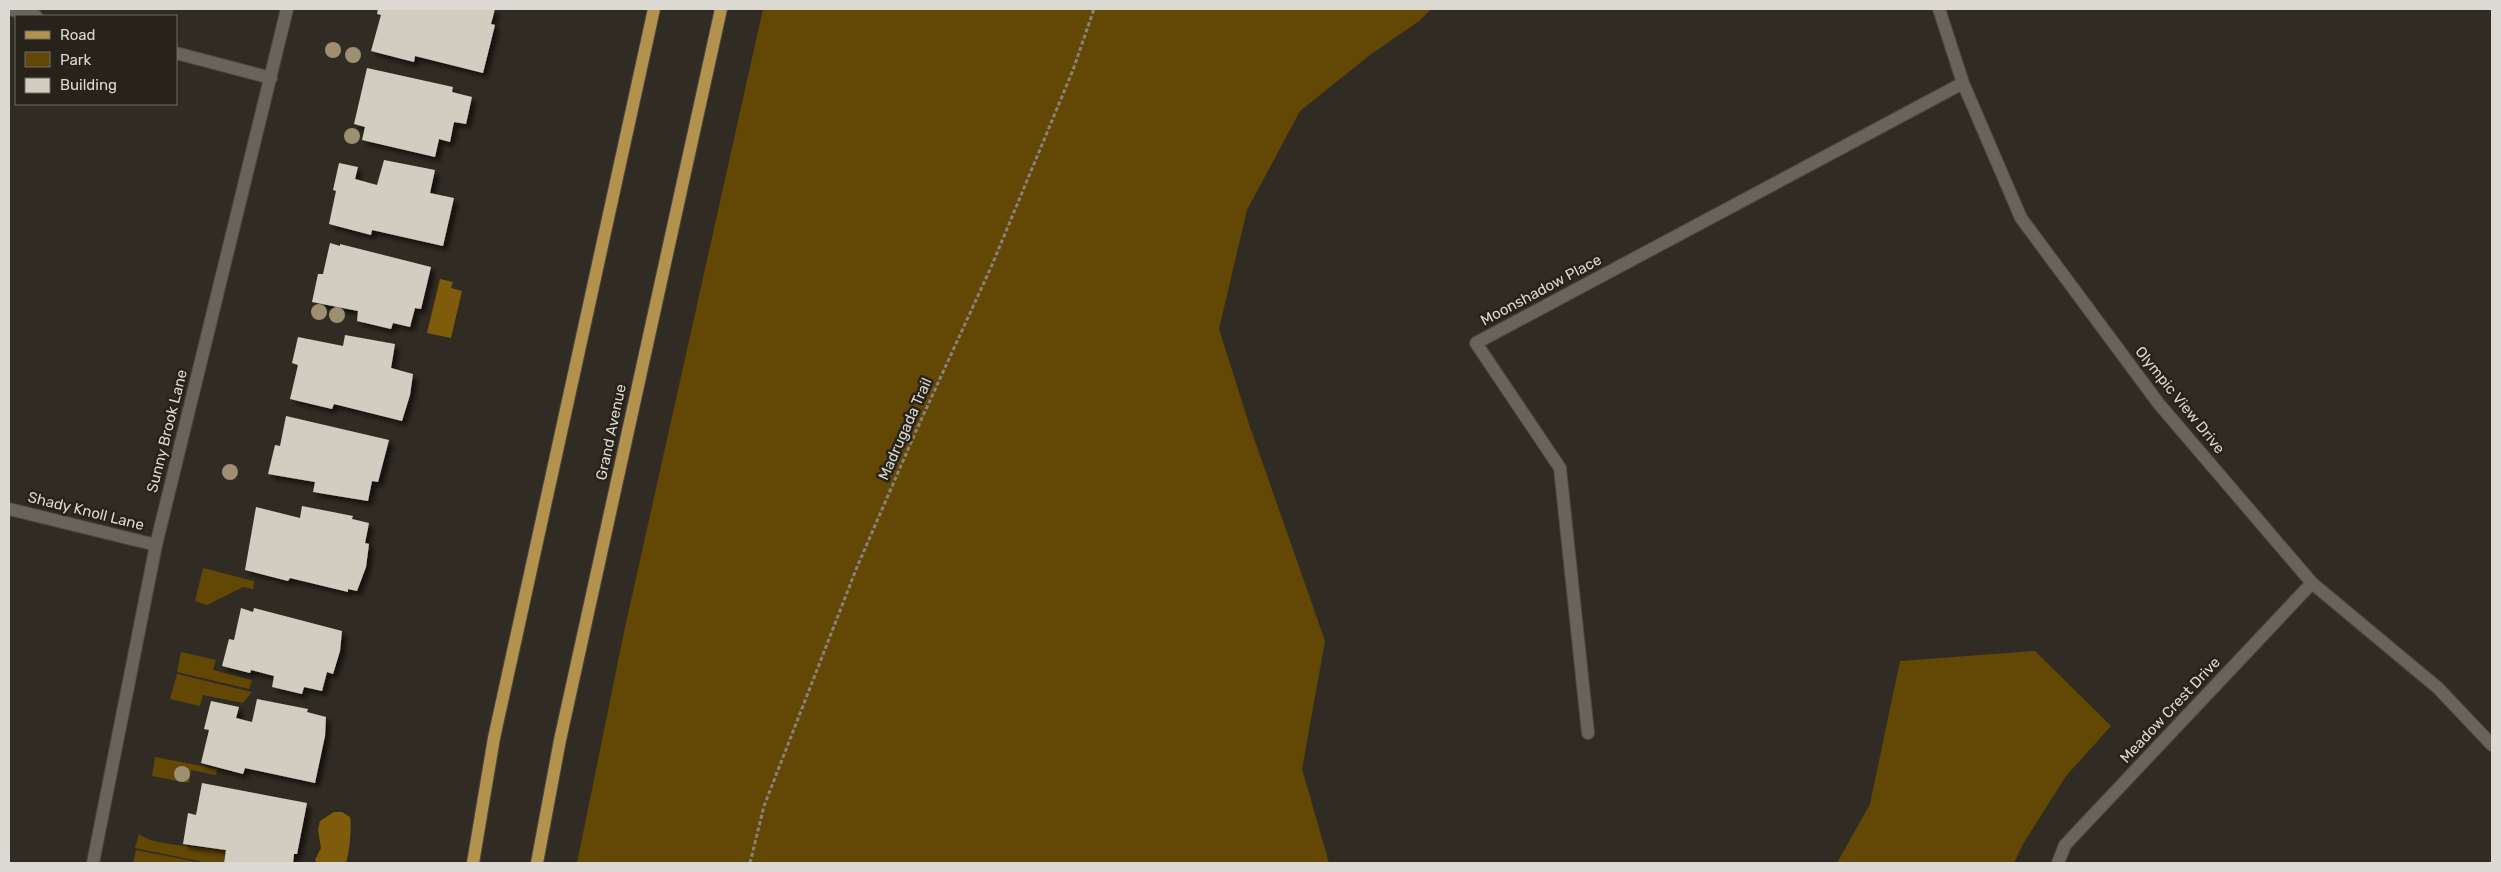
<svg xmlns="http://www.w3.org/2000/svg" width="2501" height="872" font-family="Rubik,sans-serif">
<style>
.green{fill:#634705}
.water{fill:#7e5c0b}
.building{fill:#d3cdc1;filter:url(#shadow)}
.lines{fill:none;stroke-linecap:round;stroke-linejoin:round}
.street-casing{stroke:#4c4840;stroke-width:14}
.primary-casing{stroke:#4c4840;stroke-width:14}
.path{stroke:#87837c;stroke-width:3;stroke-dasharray:4 2.5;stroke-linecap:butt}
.street{stroke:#696359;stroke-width:12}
.primary{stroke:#b3924e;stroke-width:12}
.tree{fill:#9e8f73}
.labels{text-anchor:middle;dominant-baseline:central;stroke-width:5;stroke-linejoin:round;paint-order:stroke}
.street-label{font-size:15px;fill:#dcd9d3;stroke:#27231a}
</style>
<defs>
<filter id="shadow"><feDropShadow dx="4.5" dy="4.5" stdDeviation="2.5" flood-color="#0009"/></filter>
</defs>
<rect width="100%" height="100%" fill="#312c23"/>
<path class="green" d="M763,9H1431L1419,21L1370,55L1300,111L1247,210L1219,329L1249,424L1325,641L1302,769L1329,863H577L624,632Z
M203,568L254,581L253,589L243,587L207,605L195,601Z
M2035,651L2111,726L2066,776L2023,844L2014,863H1837L1870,804L1900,661Z
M181,652L216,660L213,670L252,680L249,689L177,672Z
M177,674L252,692L243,703L203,695L200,706L170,699Z
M155,757L217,769L216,775L191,770L189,783L152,776Z
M139,834C151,846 208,847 226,850L224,863H208L135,848Z
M136,850L202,863H133Z"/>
<path class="water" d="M440,279L453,282L451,288L462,291L451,338L427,333Z
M334,812H342L350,817C352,827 349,855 346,863H317L315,860L321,848L318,830L320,821Z"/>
<path class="building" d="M378,9H495L491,24L495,25L483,73L415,56L414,62L371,51L381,15L377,14Z
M367,68L453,87L452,92L472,97L466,124L454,122L450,142L439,139L435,157L362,140L365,127L354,124Z
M384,160L435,170L430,193L454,198L443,246L372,230L371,235L329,224L336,191L333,190L339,163L358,167L355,179L377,185Z
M330,243L340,246V244L431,267L421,309L415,308L410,327L393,323L391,329L357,321L358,311L312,302L318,274H323Z
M345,335L395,344L391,368L413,374L410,395L402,421L334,404L332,409L290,399L298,365L292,363L298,337L343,346Z
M286,416L389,440L378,482L372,481L368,501L313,492L315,482L268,474L275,445L280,446Z
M302,506L353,516L352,519L369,523L365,543L369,544L366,567L357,591L348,589V592L290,578L288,581L245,570L256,507L300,518Z
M241,608L253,612L254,608L342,631L340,651L333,674L327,672L322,691L304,687L302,694L272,687L274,676L251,670L250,673L222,666L229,639L234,640Z
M257,699L308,709L307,712L326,717L325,736L315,783L245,768L243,774L201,763L209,730L204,729L211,701L239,707L236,718L252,722Z
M202,783L307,803L297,854H294L293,863H224L226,850L183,844L188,813L196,815Z"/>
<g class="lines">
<g class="street-casing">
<path id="street" d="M9,9L36,16
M1939,9L1963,83L2021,218L2159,404L2312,583L2438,688L2492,745
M176,53L271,78
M9,509L156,545
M1588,733L1560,468L1476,343L1963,83
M93,863L156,545L287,9
M2058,863L2065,845L2312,583"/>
</g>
<g class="primary-casing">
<path id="primary" d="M473,863L494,738L654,9
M537,863L560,740L721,9"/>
</g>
<path class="path" d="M750,863L764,806L857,567L916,431L992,265L1073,70L1094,9"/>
<use href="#street" class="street"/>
<use href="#primary" class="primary"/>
</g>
<g class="tree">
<circle cx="333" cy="50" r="8"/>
<circle cx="353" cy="55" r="8"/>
<circle cx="352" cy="136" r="8"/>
<circle cx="319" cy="312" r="8"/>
<circle cx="337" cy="315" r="8"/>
<circle cx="230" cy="472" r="8"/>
<circle cx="182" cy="774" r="8"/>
</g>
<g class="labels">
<g class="street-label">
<text transform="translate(1541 290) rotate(-28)">Moonshadow Place</text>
<text transform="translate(2180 400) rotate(51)">Olympic View Drive</text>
<text transform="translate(905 429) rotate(-66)">Madrugada Trail</text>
<text transform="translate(167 431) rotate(-76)">Sunny Brook Lane</text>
<text transform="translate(611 432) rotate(-78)">Grand Avenue</text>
<text transform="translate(86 511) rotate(14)">Shady Knoll Lane</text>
<text transform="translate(2170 710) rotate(-47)">Meadow Crest Drive</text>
</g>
</g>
<rect width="2501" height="872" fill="none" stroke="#dcd9d3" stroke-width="20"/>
<rect x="15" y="15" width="162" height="90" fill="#27231a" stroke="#6f6c64"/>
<rect x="25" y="31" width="25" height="8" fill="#b3924e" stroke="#6f6c64"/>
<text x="60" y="40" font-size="15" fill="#dcd9d3">Road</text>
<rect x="25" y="52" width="25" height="15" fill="#634705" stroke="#6f6c64"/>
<text x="60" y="65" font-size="15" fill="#dcd9d3">Park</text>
<rect x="25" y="78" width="25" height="15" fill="#d3cdc1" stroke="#6f6c64"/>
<text x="60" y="90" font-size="15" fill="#dcd9d3">Building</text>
</svg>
